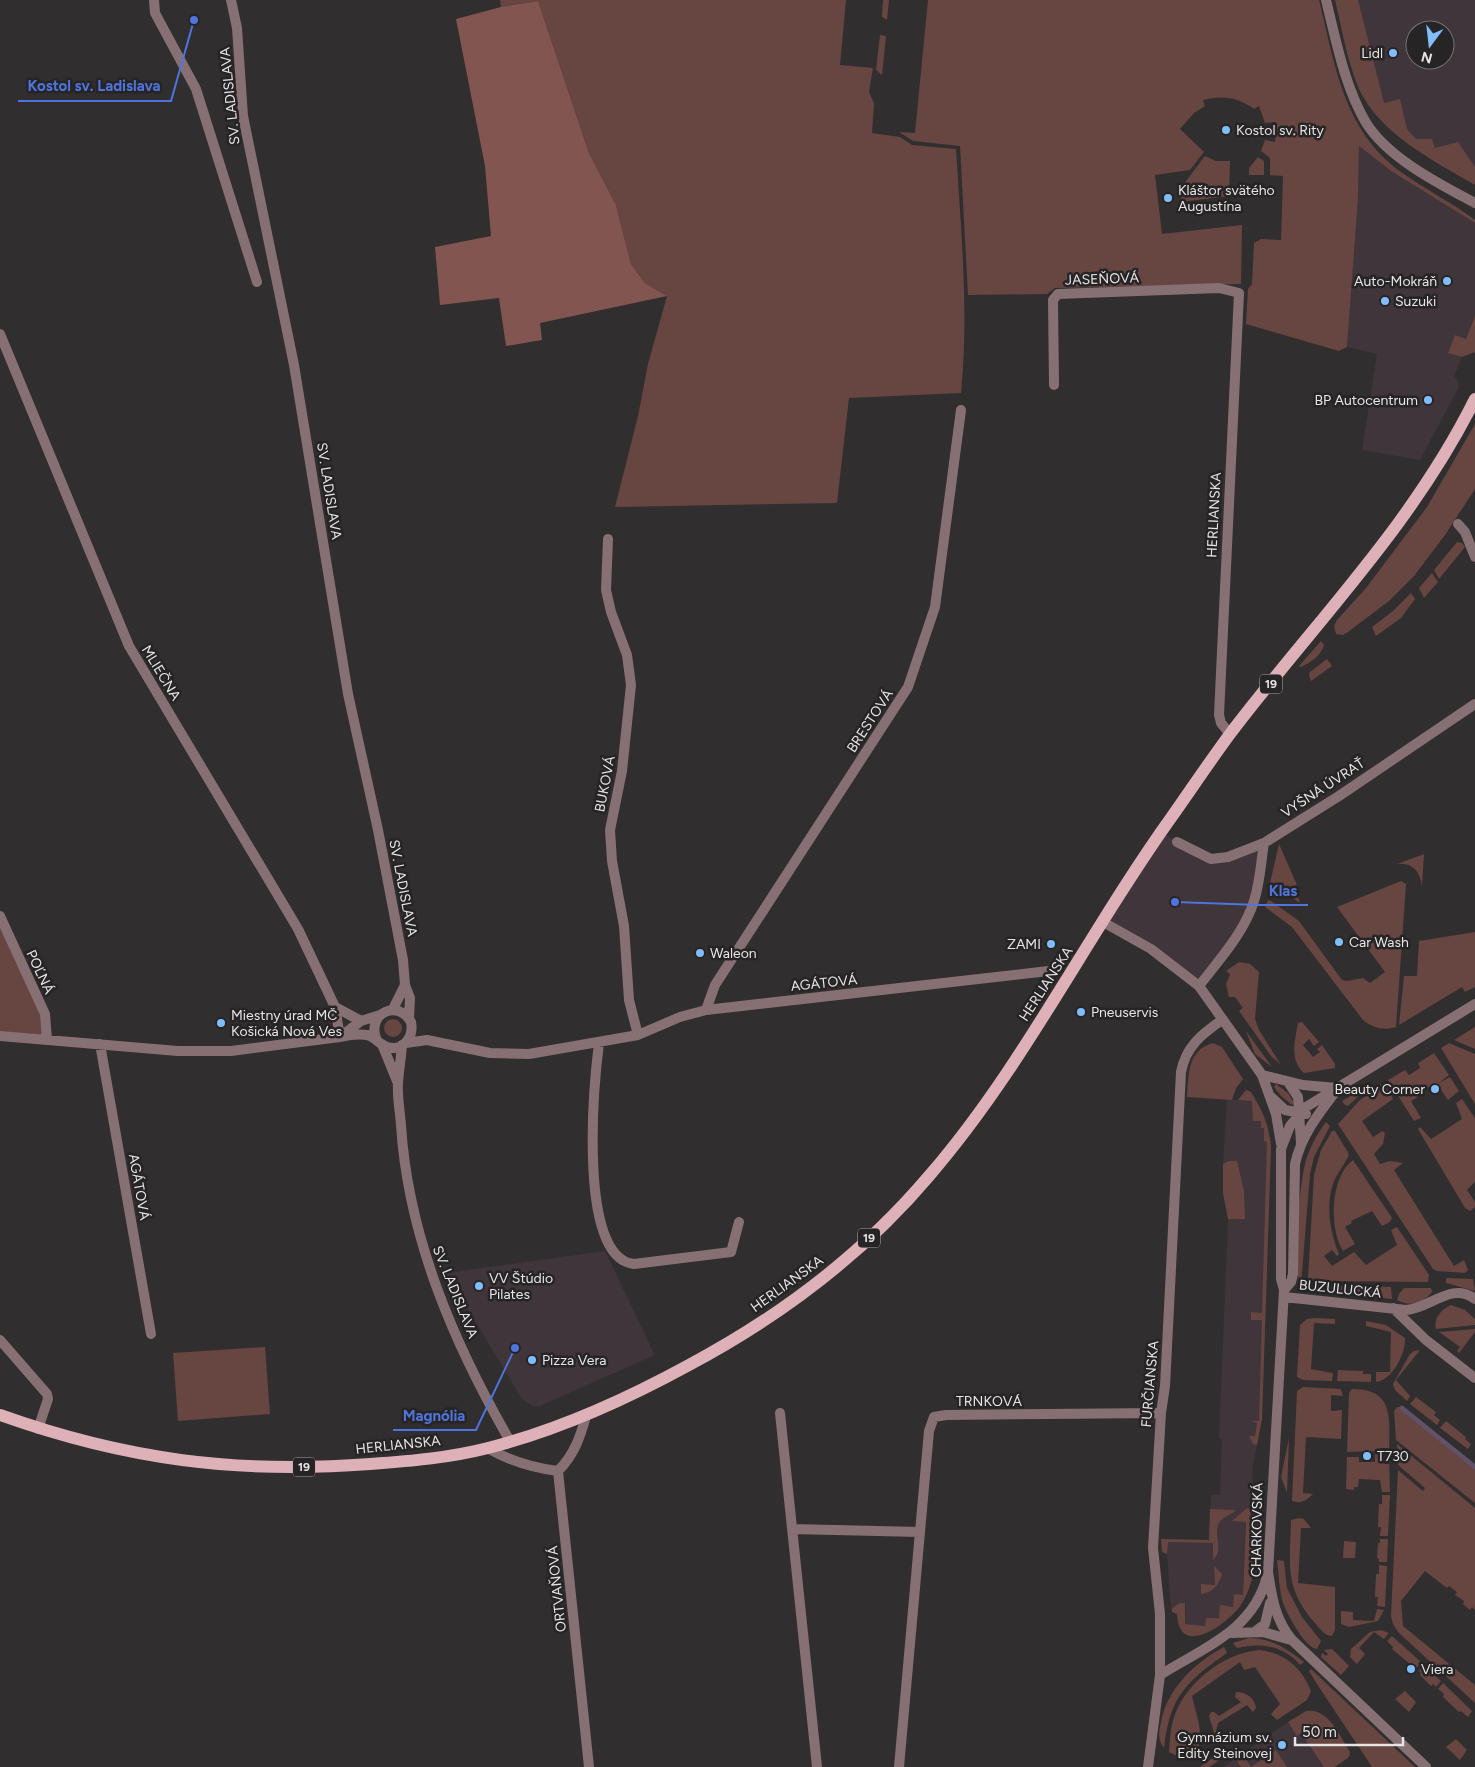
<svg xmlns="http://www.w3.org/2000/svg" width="1475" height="1767" font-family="Figtree,sans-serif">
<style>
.built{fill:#3f353a;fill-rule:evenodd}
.green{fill:#674541}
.forest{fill:#835550}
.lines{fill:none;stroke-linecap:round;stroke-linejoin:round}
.stream{stroke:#605269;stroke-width:4.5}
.street{stroke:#867074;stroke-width:10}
.primary{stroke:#deb0b8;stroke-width:12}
.poi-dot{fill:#80bdfa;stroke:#272426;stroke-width:2}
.labels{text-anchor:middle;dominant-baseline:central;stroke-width:5;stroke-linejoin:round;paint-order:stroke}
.shield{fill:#272426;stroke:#adaaac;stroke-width:1}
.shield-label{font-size:12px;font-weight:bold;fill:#e6e4e5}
.poi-label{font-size:14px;fill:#e6e4e5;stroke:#272426;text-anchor:start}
.street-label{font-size:14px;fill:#e6e4e5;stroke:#272426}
.leader{fill:none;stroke:#4f74db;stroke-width:2}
.callout-dot{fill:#4f74db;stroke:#272426;stroke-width:2}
.callout-label{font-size:15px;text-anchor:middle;font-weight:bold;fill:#4f74db;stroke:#272426;stroke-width:5;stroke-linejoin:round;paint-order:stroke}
</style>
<rect width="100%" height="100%" fill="#312e2f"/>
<path class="built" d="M1344,0H1475V185L1423,153L1390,130ZM1415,30H1445V60H1415Z
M1359,146L1391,171L1475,223V328L1454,376L1458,381L1459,387L1420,460L1362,450L1377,354L1347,347L1358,199Z
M1161,832L1204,858L1264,843L1254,902L1199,986L1103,922Z
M1246,1090L1251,1092L1262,1111L1268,1125L1271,1147L1262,1419L1253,1466L1251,1522H1246L1243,1595L1233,1607L1206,1626L1184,1624L1186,1605L1183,1602L1172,1608L1171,1610L1167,1555L1162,1552L1161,1539L1209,1540L1211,1495H1220L1222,1439L1219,1438L1228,1219L1223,1193V1164L1227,1099L1238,1100Z
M605,1251L655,1355L540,1406H533L522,1399L446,1273Z
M1288,1722L1297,1735L1301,1733L1324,1767H1223Z"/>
<path class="green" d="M500,0H846L840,65L873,68L869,92L874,103L872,133L900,137L912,145L956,149C961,230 969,312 961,393L849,398L837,503L615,507L638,416L648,364L667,296L645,283L631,264L616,205L589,153L538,1L501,7Z
M883,0H889L887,20L882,17Z
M928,0H1319C1335,64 1343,130 1401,172C1425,189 1451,202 1475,220V223L1391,171L1359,146L1358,199L1347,347L1339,351L1246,324L1248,289L1252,284L1254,243L1261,239L1281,240L1283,176L1270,175V158L1261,151L1265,140L1275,142L1276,122L1265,123L1259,106L1254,109C1238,97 1222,95 1203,100L1205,106L1194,113L1180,129L1204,152L1190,170L1155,175L1162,234L1242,225L1241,284L1055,288L1047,294L968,295L960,146L913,141L899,132L915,133Z
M1335,0H1358L1384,103L1400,99L1407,129L1416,139H1432L1435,148L1458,142L1475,167V185C1435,162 1379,133 1359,89C1347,61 1342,29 1335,0Z
M880,35L886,36L882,75L876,70Z
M1205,156L1216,161H1230L1229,196L1181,202L1180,189Z
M1258,157L1264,161V175H1249V168Z
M1475,316V352L1462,357L1448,353L1455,335L1466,339Z
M1475,424V489L1445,535L1414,576L1389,601L1348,632L1343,635L1336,634L1334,626L1337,620L1366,588L1427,507Z
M1457,542L1462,543L1465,547L1439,579L1434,570Z
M1432,573L1438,582L1424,598L1419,588Z
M1411,593L1415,599L1401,618L1376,636L1372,627L1393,611Z
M1321,641L1324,645C1320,657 1311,662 1301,667L1299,666Z
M1327,659L1332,666L1311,681L1309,675L1310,672Z
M1279,844L1297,885L1295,886L1300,903L1270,883Z
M1424,854L1422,886C1420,871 1412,862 1397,864Z
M1401,881L1406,884L1396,1027C1384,1031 1373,1028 1363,1020L1292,927L1265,907L1268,900L1271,901L1299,921L1342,980L1347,981L1363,978L1370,983L1385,972L1337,907Z
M0,917L44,1015L47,1040L0,1036Z
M1475,932V987L1465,992L1462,987L1399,1025L1404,976H1417L1419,941Z
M1239,962L1250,964L1259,972L1255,1019L1259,1030L1281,1065L1271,1056L1239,1011L1243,1008L1235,997H1229L1226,984L1230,974L1226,971Z
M384 1028a9 9 0 1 1 18 0a9 9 0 1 1-18 0Z
M1302,1022L1319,1042L1314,1046L1309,1039L1303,1045L1313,1057L1320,1052L1317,1049L1322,1045L1335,1064V1068L1304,1073C1289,1060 1295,1040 1298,1023Z
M1475,1027V1049L1454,1040Z
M1246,1031L1272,1067L1255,1054Z
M1213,1043L1222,1047L1243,1079L1236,1088L1232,1100L1187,1097C1189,1074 1187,1050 1213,1043Z
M1449,1043L1475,1054V1104L1441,1048Z
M1434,1053L1449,1075L1431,1089L1430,1086L1417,1095L1418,1097L1411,1101L1421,1118L1414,1121L1388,1080L1405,1070L1409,1075L1420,1068L1418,1063Z
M1450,1077L1459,1091L1448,1100L1437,1084Z
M1276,1084L1288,1093L1294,1103L1292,1105L1281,1096L1274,1087Z
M1381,1084L1385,1086L1393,1099L1362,1121L1373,1137L1382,1131L1385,1133L1383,1144L1374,1154L1380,1164L1390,1161L1403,1163L1394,1170L1454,1266L1464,1260L1468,1270L1465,1273L1437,1271L1433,1269L1338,1124L1359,1101Z
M1370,1085L1348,1106L1345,1105L1342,1101Z
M1246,1090L1251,1092C1262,1110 1269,1125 1271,1147L1262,1419L1257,1445L1253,1444L1249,1436H1255L1257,1423L1251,1421H1259L1262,1320H1251V1312L1262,1313L1267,1142L1264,1141V1128H1261V1121H1253L1252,1101L1238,1100Z
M1462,1099L1475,1118V1182L1467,1190L1475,1202V1207L1470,1211L1465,1208L1418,1129L1420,1127L1431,1139L1462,1119L1456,1103Z
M1326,1122L1330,1126L1314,1157L1310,1174L1301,1285C1291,1268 1300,1180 1306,1160C1311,1145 1317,1134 1326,1122Z
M1332,1131H1335L1349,1154C1346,1163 1338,1172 1334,1181C1325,1204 1330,1232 1339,1254L1337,1256L1332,1250L1324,1256L1332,1266L1354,1252L1366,1265L1397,1245L1391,1230L1397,1227L1429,1275L1428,1282L1314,1281L1308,1279L1314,1175L1321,1150Z
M1353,1160L1392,1218L1390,1222L1382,1226L1372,1211L1351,1221L1352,1223L1345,1227L1355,1244L1343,1251C1329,1229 1330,1177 1353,1160Z
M1229,1161H1237L1244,1191L1245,1219H1228L1223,1193V1164Z
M1446,1278L1473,1279L1475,1291L1446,1283Z
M1316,1285L1391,1287L1392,1299L1310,1291Z
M1404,1288H1431L1432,1292C1423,1304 1410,1307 1397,1300L1399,1294Z
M1451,1305L1465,1310L1475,1319V1325L1436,1329C1433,1318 1442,1309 1451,1305Z
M1314,1318L1335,1319V1324L1314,1323L1311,1369L1333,1373L1332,1381L1303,1380L1297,1377L1300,1325L1307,1319Z
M1366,1321L1386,1325L1405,1338C1406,1354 1392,1380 1376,1382V1372H1390L1391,1332L1366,1326Z
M1475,1329V1332L1459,1353L1457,1351L1460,1347L1439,1332Z
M265,1347L270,1414L178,1421L173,1353Z
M1420,1350L1396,1380L1410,1396L1407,1401L1395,1390L1393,1384L1410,1354L1414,1351Z
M1338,1370L1363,1371V1374H1371V1382L1337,1381Z
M1303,1387L1341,1389L1343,1396L1331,1395V1411L1342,1410L1341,1439L1306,1437L1303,1493L1313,1494C1306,1501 1301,1504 1292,1501L1297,1391Z
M1352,1389C1396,1389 1389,1420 1389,1455L1388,1448H1380V1463L1389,1464V1458L1390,1492H1382L1380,1480L1359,1479L1358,1487H1354V1490L1346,1489L1347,1457H1359V1462H1375V1451L1347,1452L1349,1393Z
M1416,1397L1436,1412L1434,1415L1440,1420L1437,1425L1410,1404Z
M1397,1407H1402L1475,1466V1503L1396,1440L1394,1411Z
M1446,1421L1466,1437L1465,1439L1471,1444L1468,1449L1440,1428Z
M1289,1438L1287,1493L1281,1477Z
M1397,1444L1475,1508V1610L1472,1607L1470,1610L1463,1604L1464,1601L1455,1595L1457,1592L1449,1586L1447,1588L1425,1571L1401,1601L1403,1626L1475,1685V1703L1398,1632L1393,1624L1391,1616L1398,1470L1423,1491L1425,1488L1398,1465Z
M1382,1495H1390L1388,1536H1380L1381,1527H1378L1379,1504H1382Z
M1247,1508L1251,1510C1249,1533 1259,1557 1252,1579C1249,1590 1244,1602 1237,1610C1220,1629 1179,1656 1177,1614L1172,1612V1608L1180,1603H1185V1624L1205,1626L1206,1618H1219L1220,1605L1233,1607L1234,1594L1243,1595L1246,1522L1232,1521Z
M1210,1509L1236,1510C1231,1516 1221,1516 1218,1525C1214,1537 1224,1550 1213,1560V1543L1168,1542L1167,1554L1162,1552L1161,1539L1209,1540Z
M1299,1518L1304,1519L1311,1528H1301L1298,1583L1335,1587V1630L1332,1636C1325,1636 1319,1628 1314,1622C1284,1587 1290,1564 1291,1520Z
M1380,1539H1388L1387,1562H1379V1559L1377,1558L1378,1543H1380Z
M1344,1541L1356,1542L1355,1558H1343Z
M1277,1560L1284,1561L1287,1588L1302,1617L1321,1641L1317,1649C1305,1648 1287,1614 1283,1603C1279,1590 1279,1574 1277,1560Z
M1379,1565L1387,1566L1385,1607L1377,1606L1378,1597H1375L1376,1574H1379Z
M1214,1566L1222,1574C1219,1585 1212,1593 1201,1594V1584L1215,1585Z
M1377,1609L1384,1610L1378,1621L1349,1627L1341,1624V1611L1353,1612V1620L1374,1621Z
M1381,1630L1389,1633L1384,1639L1374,1632L1359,1648L1365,1654L1357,1664L1350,1657L1351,1649L1370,1632Z
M1392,1636L1421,1662L1416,1669L1392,1649L1393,1647L1387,1641Z
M1249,1638C1271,1638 1287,1649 1304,1662L1300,1665C1284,1646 1261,1642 1237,1648L1233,1643Z
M1224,1647L1227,1653C1186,1682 1170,1696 1164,1748C1157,1739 1159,1732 1161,1722C1167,1689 1195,1662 1224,1647Z
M1332,1649L1349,1666L1341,1675L1321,1657L1322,1653L1326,1656L1328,1654L1324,1650Z
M1259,1650C1285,1653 1301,1667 1311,1691L1307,1700L1277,1720L1271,1714L1280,1704L1255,1667L1244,1670L1240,1662L1192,1696C1196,1716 1208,1740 1192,1757H1179L1169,1752C1170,1742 1170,1730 1173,1721C1182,1685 1223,1653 1259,1650Z
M1423,1665L1441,1681L1436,1687L1433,1684L1431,1686L1420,1675L1421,1673L1419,1671Z
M1311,1669L1415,1767H1372L1317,1684L1309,1671Z
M1443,1683L1472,1711L1468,1717L1461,1711L1459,1712L1443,1697L1444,1694L1438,1689Z
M1405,1691L1416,1702L1409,1712L1395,1699Z
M1236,1692C1246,1692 1255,1698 1256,1708L1253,1712L1247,1705L1218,1723L1215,1736L1209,1716L1211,1712H1214L1219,1716L1241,1702L1235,1697Z
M1306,1711C1329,1708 1339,1735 1350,1752L1349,1757L1335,1767H1324L1301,1733L1297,1736L1288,1722Z
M1456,1739L1467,1750L1460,1760L1446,1747Z
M1276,1750L1287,1767H1241L1235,1758L1242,1754L1251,1767Z
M1217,1755L1223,1758L1209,1767H1200Z"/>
<path class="forest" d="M538,1L589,153L616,205L631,264L645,283L667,296L540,323L542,340L506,346L499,298L440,305L435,247L491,236L485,166L456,19L501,7Z"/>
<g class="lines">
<path class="stream" d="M1402,1408L1475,1467"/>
<path class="street" d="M154,0L155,13L196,89L257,282
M231,0L237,28L243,116L294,365L348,694L378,830L403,960L405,985L410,998L409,1019
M1326,0C1336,40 1344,84 1365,121C1386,157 1439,184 1475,203
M0,334L129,646L298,929L335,1007L340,1037C349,1035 358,1034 367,1035C376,1037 378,1044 387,1047C403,1052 414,1037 411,1022C398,999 367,1013 376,1038
M1054,385L1053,300L1058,294L1219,288L1239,293L1219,715L1221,723L1230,734
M1458,524L1465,532L1475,557
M608,539L606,590L611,612L627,655L631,685L622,771L610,830L612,861L624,926L629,1000L638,1035
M1177,842L1211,859L1228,857L1264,843L1339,796L1475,704
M0,916L45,1014L47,1040
M1103,922L1151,949L1199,986L1262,1075L1276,1114L1281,1144
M1199,986C1219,960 1244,933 1254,901C1260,883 1261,862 1264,843
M335,1007L361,1021L380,1015
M393,1009L405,985
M706,1010L715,985L908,687L935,607L961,410
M0,1036L178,1051H231L340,1037L361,1021
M406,1043L427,1040L490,1053L529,1054L638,1035L680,1017L706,1010L1057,970
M599,1043C594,1083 577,1258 634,1264L731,1252L739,1222
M100,1044L151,1334
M382,1044L397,1081
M402,1045C401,1058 399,1070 398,1083C397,1097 400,1111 401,1125C408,1237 454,1344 510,1441
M1262,1075L1303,1085L1337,1088
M1288,1082L1298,1097L1301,1143
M1271,1097L1285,1110L1306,1114
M1284,1290L1291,1282L1293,1274L1295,1164C1301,1136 1319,1113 1336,1091
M1284,1297L1406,1310C1430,1309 1451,1281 1475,1299
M1393,1308L1426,1340L1475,1378
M0,1340L47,1394L48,1399L38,1429
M780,1413L817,1767
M487,1448C510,1461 532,1468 558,1471
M558,1471L589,1767
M558,1471C574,1455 580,1438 586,1416
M792,1529L920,1532
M1256,1631L1265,1624L1270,1603
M1232,1633L1263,1632L1291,1640
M1160,1675C1203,1648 1254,1630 1267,1576
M899,1767L929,1431L934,1417L946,1415L1161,1413
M1148,1767L1160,1675V1614L1153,1548L1161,1413L1165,1386L1181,1072C1186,1046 1202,1034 1222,1020
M1426,1767L1292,1640C1275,1619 1272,1598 1268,1572L1284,1290L1281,1279V1149L1290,1126L1306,1107L1475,1004"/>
<path class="primary" d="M0,1415C126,1460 237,1474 370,1464C410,1461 449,1458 488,1448C559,1430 625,1400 689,1365C779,1317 863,1254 929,1176C1024,1066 1088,933 1173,815C1192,788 1210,761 1230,734C1315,622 1412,526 1475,399"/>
</g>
<g class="poi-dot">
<circle cx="1393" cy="53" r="5"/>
<circle cx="1226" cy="130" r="5"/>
<circle cx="1168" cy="198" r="5"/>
<circle cx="1447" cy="281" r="5"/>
<circle cx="1385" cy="301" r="5"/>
<circle cx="1428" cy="400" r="5"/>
<circle cx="1339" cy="942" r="5"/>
<circle cx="1051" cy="944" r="5"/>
<circle cx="700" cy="953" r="5"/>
<circle cx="1081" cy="1012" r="5"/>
<circle cx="221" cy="1023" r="5"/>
<circle cx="1435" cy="1089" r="5"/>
<circle cx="479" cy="1286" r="5"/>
<circle cx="532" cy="1360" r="5"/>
<circle cx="1367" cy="1456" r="5"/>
<circle cx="1411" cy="1669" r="5"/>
<circle cx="1282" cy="1745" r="5"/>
</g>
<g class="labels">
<g class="shield">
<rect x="1260" y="674.5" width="22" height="19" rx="4"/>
<rect x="858" y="1228.5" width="22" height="19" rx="4"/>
<rect x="293" y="1457.5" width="22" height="19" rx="4"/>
</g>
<g class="shield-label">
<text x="1271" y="684">19</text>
<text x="869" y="1238">19</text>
<text x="304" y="1467">19</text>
</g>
<g class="poi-label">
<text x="1383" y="53" text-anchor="end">Lidl</text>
<text x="1236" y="130">Kostol sv. Rity</text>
<text x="1178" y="190">Kláštor svätého<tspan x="1178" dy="16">Augustína</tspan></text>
<text x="1437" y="281" text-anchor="end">Auto-Mokráň</text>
<text x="1395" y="301">Suzuki</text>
<text x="1418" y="400" text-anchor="end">BP Autocentrum</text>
<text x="1349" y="942">Car Wash</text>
<text x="1041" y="944" text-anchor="end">ZAMI</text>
<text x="710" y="953">Waleon</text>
<text x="1091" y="1012">Pneuservis</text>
<text x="231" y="1015">Miestny úrad MČ<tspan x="231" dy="16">Košická Nová Ves</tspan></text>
<text x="1425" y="1089" text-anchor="end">Beauty Corner</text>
<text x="489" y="1278">VV Štúdio<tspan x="489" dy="16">Pilates</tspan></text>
<text x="542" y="1360">Pizza Vera</text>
<text x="1377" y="1456">T730</text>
<text x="1421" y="1669">Viera</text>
<text x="1272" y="1737" text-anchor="end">Gymnázium sv.<tspan x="1272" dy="16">Edity Steinovej</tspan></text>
</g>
<g class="street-label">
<text transform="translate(230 96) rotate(-96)">SV. LADISLAVA</text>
<text transform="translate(1102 279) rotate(-2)">JASEŇOVÁ</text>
<text transform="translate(329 491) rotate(81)">SV. LADISLAVA</text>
<text transform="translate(1214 515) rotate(-87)">HERLIANSKA</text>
<text transform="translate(161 673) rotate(59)">MLIEČNA</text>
<text transform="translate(870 721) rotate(-57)">BRESTOVÁ</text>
<text transform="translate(605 784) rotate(-79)">BUKOVÁ</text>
<text transform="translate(1323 788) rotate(-33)">VYŠNÁ ÚVRAŤ</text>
<text transform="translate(403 888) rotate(79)">SV. LADISLAVA</text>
<text transform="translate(40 972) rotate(65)">POĽNÁ</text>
<text transform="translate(824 983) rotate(-6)">AGÁTOVÁ</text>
<text transform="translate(1046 984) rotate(-57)">HERLIANSKA</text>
<text transform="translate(139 1187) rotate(80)">AGÁTOVÁ</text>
<text transform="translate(787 1284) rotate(-36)">HERLIANSKA</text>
<text transform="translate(1340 1289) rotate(6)">BUZULUCKÁ</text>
<text transform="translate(455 1292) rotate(68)">SV. LADISLAVA</text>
<text transform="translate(1150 1384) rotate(-85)">FURČIANSKA</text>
<text x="989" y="1401">TRNKOVÁ</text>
<text transform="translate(398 1445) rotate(-6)">HERLIANSKA</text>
<text transform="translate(1257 1530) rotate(-89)">CHARKOVSKÁ</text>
<text transform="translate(557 1589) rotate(-96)">ORTVAŇOVÁ</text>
</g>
</g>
<path class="leader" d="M194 20L171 101H18M1175 902L1259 905H1308M515 1348L476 1430H393"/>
<g class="callout-dot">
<circle cx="194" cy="20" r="5"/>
<circle cx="1175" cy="902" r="5"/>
<circle cx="515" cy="1348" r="5"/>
</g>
<g class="callout-label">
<text x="94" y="91">Kostol sv. Ladislava</text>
<text x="1283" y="896">Klas</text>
<text x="434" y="1421">Magnólia</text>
</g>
<g transform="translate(1430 45) rotate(195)"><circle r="24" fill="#272426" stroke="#737172"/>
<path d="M0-4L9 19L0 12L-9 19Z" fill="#80bdfa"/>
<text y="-8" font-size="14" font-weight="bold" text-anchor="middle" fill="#e6e4e5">N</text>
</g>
<path d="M1295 1737v8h108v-8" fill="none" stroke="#e6e4e5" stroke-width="2.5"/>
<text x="1302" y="1737" font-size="15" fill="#e6e4e5" stroke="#272426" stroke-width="4" paint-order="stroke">50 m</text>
</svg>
